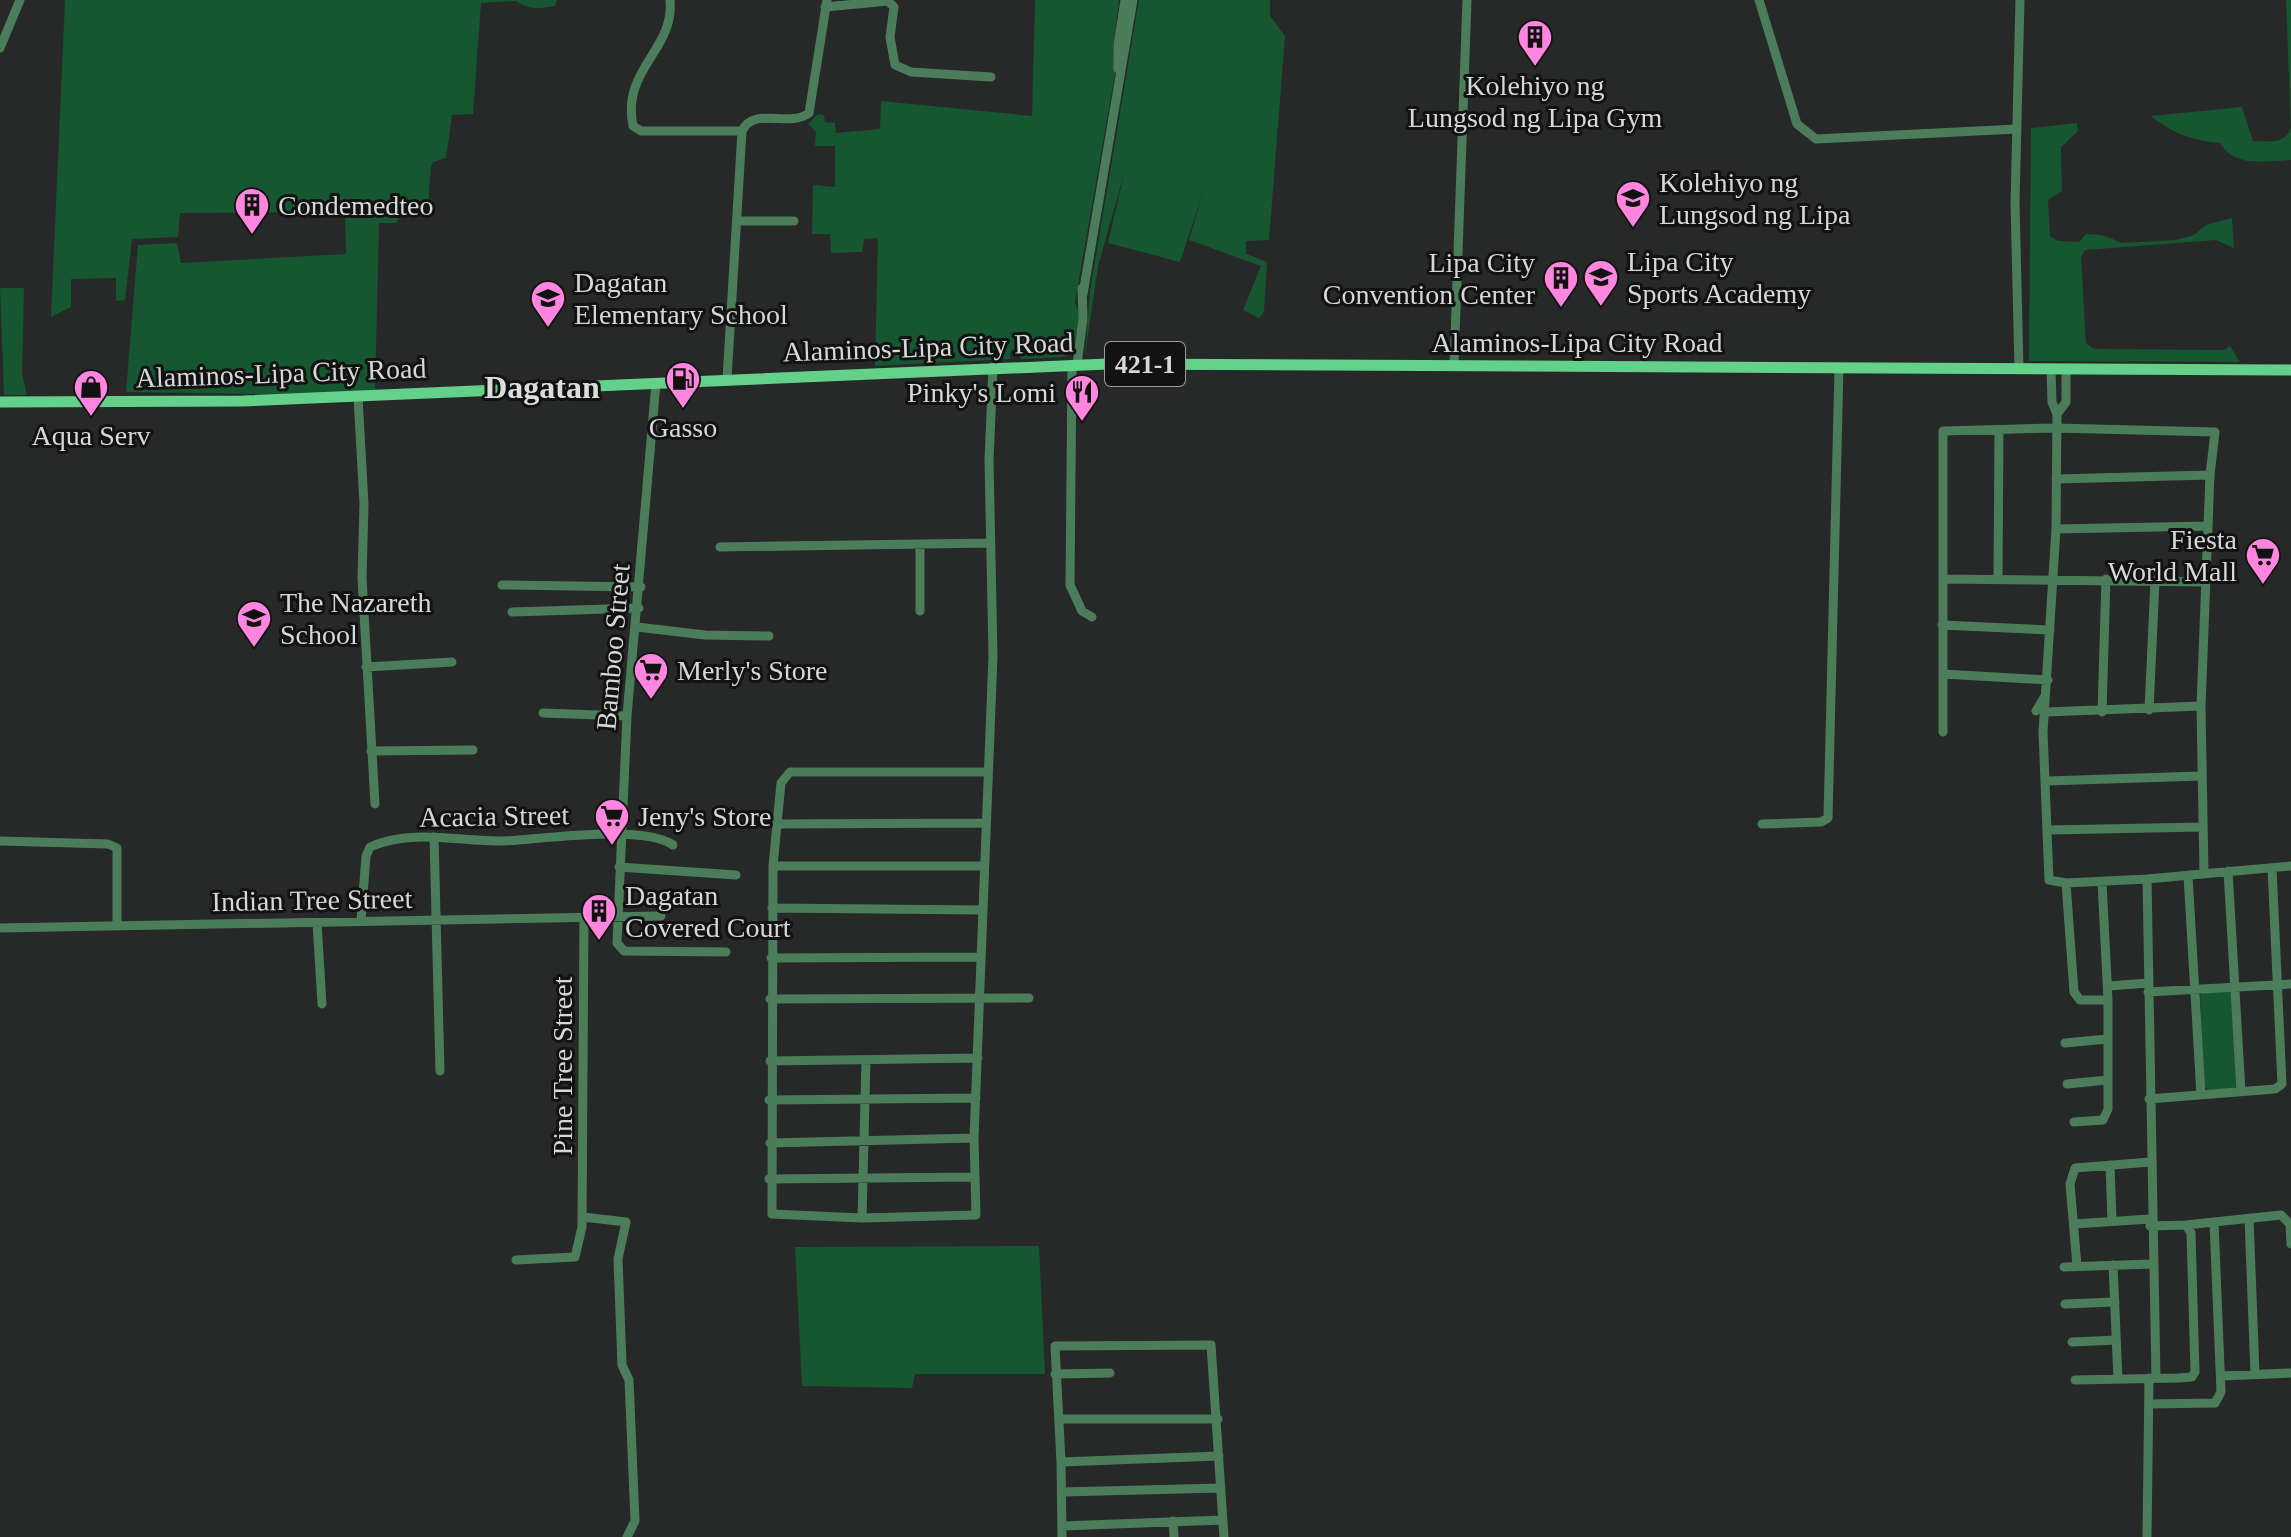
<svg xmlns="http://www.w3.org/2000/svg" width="2291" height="1537" font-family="Georgia,serif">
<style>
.green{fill:#165630}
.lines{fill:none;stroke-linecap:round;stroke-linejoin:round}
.minor{stroke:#4b7d5a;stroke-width:9}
.major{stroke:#63d18a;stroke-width:11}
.labels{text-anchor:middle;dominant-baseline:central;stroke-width:6;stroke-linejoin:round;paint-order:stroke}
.shield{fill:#111211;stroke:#9b9d9c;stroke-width:2}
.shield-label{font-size:26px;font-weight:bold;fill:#d6d8d7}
.poi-label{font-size:28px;fill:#d6d8d7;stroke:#111211;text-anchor:start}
.street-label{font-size:28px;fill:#d6d8d7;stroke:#111211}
.quarter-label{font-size:32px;font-weight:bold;fill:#dadddb;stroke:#111211}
</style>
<rect width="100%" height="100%" fill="#272928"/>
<path class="green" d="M65,0H557L555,6C540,9 528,10 516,1L481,3L473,114L452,115L446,158L433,162L431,167L428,207H406L396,223H379L375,392L328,395L126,392L138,245L177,243L181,263L346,254L345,212L180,213L178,237L132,239L125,300L116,301V278L71,279V307L51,317Z
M1035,0H1119L1113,49L1115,74L1075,302L1079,313L1074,352L1063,357L1021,359L1016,349L1011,350L1010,359L875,366L878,238L864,239L862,252L831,253L830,234H812L813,185L835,187V146H815L816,132L808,124L818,114L824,115L825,122L835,123L836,133L880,129L881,101L1032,116Z
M1139,0H1270V16L1285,36L1269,240L1246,241V254L1267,262L1264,312L1259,318L1243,310L1261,266L1189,240L1203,192L1180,262L1108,243L1124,174L1098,266L1085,355L1090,291Z
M2286,0H2291V160C2266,161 2234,168 2220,143C2191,140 2174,134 2151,116L2242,107L2253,141C2268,141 2284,145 2291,128Z
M2077,123L2078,131L2061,147L2062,191L2048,200L2050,236L2058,241L2079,242L2086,234C2101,234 2109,237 2121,243L2176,240L2194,235L2206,225L2232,218L2234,248L2216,240L2085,250L2081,257L2086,343L2094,349L2224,350L2230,346L2240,362L2029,361L2031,128Z
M0,288H24L22,373L27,395H4Z
M2203,992H2230L2232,995L2236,1087L2233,1089L2208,1090L2204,1086L2200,996Z
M1039,1246L1045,1374H915L912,1388L802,1386L795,1247Z"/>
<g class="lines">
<path class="minor" d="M670,0C675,50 621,69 633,126L641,131H742
M1759,0L1797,124L1816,139L2017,129
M825,7L888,1L894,7L890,37L895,65L911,72L991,77
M0,48L20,0
M1118,69V45L1125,0
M738,221H794
M1083,294L1133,0
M1072,365L1070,585L1082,611L1092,617
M1077,365L1083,318L1082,288
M1454,365L1467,0
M2019,368L2015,203L2020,0
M2051,369L2052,402L2057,414L2056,529L2043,732L2049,880L2066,883L2147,879L2291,866
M727,379L742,131C754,106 789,128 809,113L827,0
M656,383L627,716L617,943L624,951L726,952
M358,397L364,504L362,578L375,804
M2057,414L2066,402V369
M2056,479L2210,475
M2056,529L2208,526
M920,544V611
M720,547L989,543
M1944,579L2206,582
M1998,579L1999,430
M502,585L641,587
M512,612L639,608
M1942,625L2050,630
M637,627L705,635L769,636
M366,667L452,662
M1943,674L2048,680
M2149,710L2155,581
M2036,711L2045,696
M2046,712L2201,706
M2102,712L2106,579
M543,713L627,716
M1943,732V431L2055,428L2215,432L2210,475L2201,706L2204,873
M371,751L473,750
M988,772H790L781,783L773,866L772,1214L862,1218L976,1215L974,1138L993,656L989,460L993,367
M2047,781L2201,776
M776,824L985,823
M1762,824L1821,822L1828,818L1839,368
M2049,830L2202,827
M434,837L440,1071
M0,841L108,844L117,848V925
M773,866H984
M619,867L736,875
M2228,871L2241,1092
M2188,876L2201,1095
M2147,879L2156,1378
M2066,883L2074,992L2080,1000H2108
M772,908L982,910
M361,921L366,856L370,847C411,828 461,842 504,841C542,839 644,824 673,845
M317,923L322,1004
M0,928L661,916
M771,958L981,957
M2108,986L2149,983
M2148,992L2291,984
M770,999L1029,998
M2065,1043L2107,1039
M770,1061L978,1058
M2067,1084L2107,1080
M2149,1099L2275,1089L2282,1084L2272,868
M769,1100L976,1098
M2074,1122L2103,1120L2108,1109V1000L2102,882
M770,1143L974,1138
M2110,1165L2112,1221
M769,1179L975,1177
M583,1217L626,1222L618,1259L622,1365L629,1380L635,1521L627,1537
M862,1218L866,1060
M2249,1218L2255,1374
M2214,1222L2281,1215L2290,1224L2291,1244
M2074,1224L2150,1219
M516,1260L575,1257L582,1227L584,916
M2113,1265L2118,1379
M2077,1266L2070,1184L2075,1168L2150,1162
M2064,1267L2152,1264
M2065,1304L2115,1302
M2072,1342L2116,1340
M1055,1374L1110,1373
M2221,1376L2291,1373
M2075,1380L2178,1378L2192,1377L2195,1372L2191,1233L2186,1225L2150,1226
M2149,1404L2215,1403L2221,1392L2214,1222L2186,1225
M1060,1419H1218
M1061,1462L1055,1346L1211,1345L1224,1537
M1062,1492L1221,1488
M1173,1521L1174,1537
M1062,1526L1223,1520
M1062,1537L1061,1462L1219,1456
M2147,1537L2149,1378"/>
<path class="major" d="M0,402L243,401L1107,364L2291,370"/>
</g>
<defs>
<g id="building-pin" transform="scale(1.8)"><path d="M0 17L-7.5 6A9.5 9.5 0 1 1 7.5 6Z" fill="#ff85df" stroke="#111211"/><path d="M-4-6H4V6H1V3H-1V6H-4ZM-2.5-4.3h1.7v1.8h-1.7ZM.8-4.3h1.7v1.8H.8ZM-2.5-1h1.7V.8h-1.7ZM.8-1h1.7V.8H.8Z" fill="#111"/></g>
<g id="university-pin" transform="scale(1.8)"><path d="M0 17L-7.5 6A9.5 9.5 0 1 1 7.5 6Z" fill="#ff85df" stroke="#111211"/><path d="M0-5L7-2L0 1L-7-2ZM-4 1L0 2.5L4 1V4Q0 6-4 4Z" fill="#111"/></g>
<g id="school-pin" transform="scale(1.8)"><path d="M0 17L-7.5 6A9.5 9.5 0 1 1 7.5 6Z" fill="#ff85df" stroke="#111211"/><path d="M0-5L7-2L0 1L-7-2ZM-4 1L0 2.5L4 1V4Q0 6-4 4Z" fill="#111"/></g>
<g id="fuel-pin" transform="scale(1.8)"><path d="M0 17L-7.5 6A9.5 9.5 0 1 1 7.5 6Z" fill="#ff85df" stroke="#111211"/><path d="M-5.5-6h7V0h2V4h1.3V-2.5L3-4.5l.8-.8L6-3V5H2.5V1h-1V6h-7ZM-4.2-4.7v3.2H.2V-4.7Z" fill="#111"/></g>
<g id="shop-pin" transform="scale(1.8)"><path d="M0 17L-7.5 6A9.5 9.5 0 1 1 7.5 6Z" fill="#ff85df" stroke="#111211"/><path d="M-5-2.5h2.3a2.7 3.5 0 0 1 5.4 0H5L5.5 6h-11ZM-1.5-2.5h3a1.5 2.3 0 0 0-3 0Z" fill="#111"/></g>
<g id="restaurant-pin" transform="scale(1.8)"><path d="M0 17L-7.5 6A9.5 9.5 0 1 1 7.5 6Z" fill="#ff85df" stroke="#111211"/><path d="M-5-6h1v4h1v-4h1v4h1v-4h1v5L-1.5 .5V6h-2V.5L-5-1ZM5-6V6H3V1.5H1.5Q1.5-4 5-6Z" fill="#111"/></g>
<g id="supermarket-pin" transform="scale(1.8)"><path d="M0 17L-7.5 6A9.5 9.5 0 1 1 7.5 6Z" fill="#ff85df" stroke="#111211"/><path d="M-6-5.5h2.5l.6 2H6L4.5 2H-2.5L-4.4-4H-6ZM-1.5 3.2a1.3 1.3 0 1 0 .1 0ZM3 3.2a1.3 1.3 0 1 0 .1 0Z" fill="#111"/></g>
</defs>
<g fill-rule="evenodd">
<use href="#building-pin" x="1535" y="37"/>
<use href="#university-pin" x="1633" y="198"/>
<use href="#building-pin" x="252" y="205"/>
<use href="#school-pin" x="1601" y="277"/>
<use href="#building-pin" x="1561" y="278"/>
<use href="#school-pin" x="548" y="298"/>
<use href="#fuel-pin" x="683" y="379"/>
<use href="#shop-pin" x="91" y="387"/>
<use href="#restaurant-pin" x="1082" y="392"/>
<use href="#supermarket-pin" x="2263" y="555"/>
<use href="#school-pin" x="254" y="618"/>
<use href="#supermarket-pin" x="651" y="670"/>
<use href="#supermarket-pin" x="612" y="816"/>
<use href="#building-pin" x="599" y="911"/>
</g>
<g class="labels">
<rect class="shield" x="1105" y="342" width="80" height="44" rx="6"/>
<g class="shield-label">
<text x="1145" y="364">421-1</text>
</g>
<g class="poi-label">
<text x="1535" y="85" text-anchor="middle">Kolehiyo ng<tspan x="1535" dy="32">Lungsod ng Lipa Gym</tspan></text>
<text x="1659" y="182">Kolehiyo ng<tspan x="1659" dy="32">Lungsod ng Lipa</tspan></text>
<text x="278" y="205">Condemedteo</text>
<text x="1627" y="261">Lipa City<tspan x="1627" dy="32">Sports Academy</tspan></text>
<text x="1535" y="262" text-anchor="end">Lipa City<tspan x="1535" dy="32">Convention Center</tspan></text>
<text x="574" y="282">Dagatan<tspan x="574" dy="32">Elementary School</tspan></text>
<text x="1056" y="392" text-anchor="end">Pinky's Lomi</text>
<text x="683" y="427" text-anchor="middle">Gasso</text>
<text x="91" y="435" text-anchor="middle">Aqua Serv</text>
<text x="2237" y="539" text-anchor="end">Fiesta<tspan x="2237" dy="32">World Mall</tspan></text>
<text x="280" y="602">The Nazareth<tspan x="280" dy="32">School</tspan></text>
<text x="677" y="670">Merly's Store</text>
<text x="638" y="816">Jeny's Store</text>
<text x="625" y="895">Dagatan<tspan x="625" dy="32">Covered Court</tspan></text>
</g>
<g class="street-label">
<text x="1577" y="342">Alaminos-Lipa City Road</text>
<text transform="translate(928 347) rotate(-2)">Alaminos-Lipa City Road</text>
<text transform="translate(281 373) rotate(-2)">Alaminos-Lipa City Road</text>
<text transform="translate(613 647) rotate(-85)">Bamboo Street</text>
<text transform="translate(494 816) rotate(-1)">Acacia Street</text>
<text transform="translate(312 900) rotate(-1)">Indian Tree Street</text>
<text transform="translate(562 1066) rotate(-90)">Pine Tree Street</text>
</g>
<g class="quarter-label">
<text x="542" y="387">Dagatan</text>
</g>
</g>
</svg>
